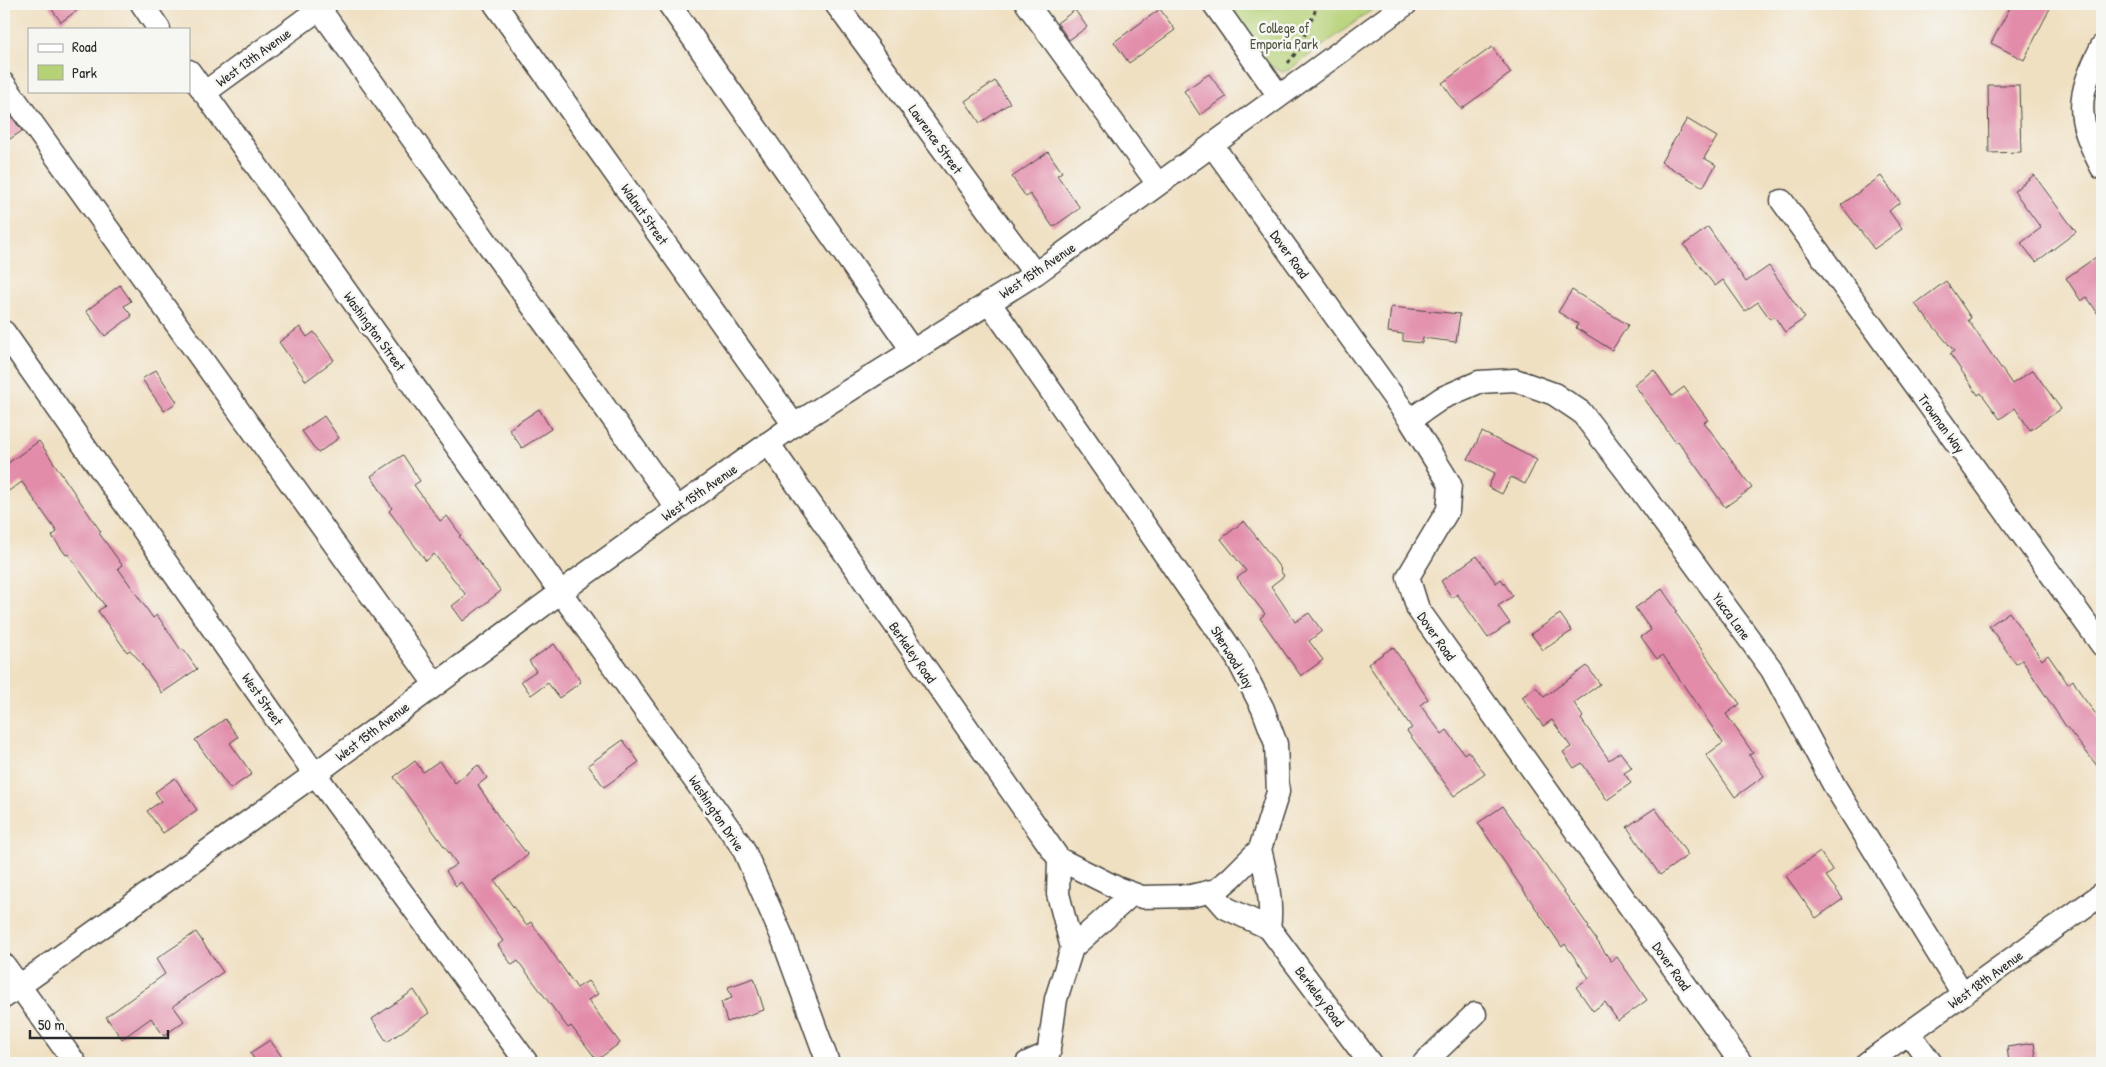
<svg xmlns="http://www.w3.org/2000/svg" width="2106" height="1067" font-family="'Patrick Hand',sans-serif">
<style>
.green{fill:#b6d277;stroke:#707e51}
.building{fill:#e28caa}
.lines{fill:none;stroke-linecap:round;stroke-linejoin:round}
.minor-casing{stroke:#494642;stroke-width:25}
.path{stroke:#494642;stroke-width:3;stroke-dasharray:4 4;stroke-linecap:butt}
.minor{stroke:#fff;stroke-width:22}
.labels{text-anchor:middle;dominant-baseline:central;stroke-width:5;stroke-linejoin:round;paint-order:stroke}
.park-label{font-size:14px;fill:#4e553e;stroke:#f6f6f2}
.street-label{font-size:14px;fill:#2b2b2b;stroke:#f6f6f2}
</style>
<rect width="100%" height="100%" fill="#f6f6f2"/>
<filter id="ink" filterUnits="userSpaceOnUse"><feTurbulence type="fractalNoise" baseFrequency=".02" numOctaves="2"/><feDisplacementMap in="SourceGraphic" scale="10" xChannelSelector="R" yChannelSelector="G"/><feConvolveMatrix kernelMatrix="1 2 1 2 8 2 1 2 1" color-interpolation-filters="sRGB"/></filter>
<filter id="wash" filterUnits="userSpaceOnUse"><feTurbulence type="fractalNoise" baseFrequency=".0096" numOctaves="4" result="noise"/><feDisplacementMap in="SourceGraphic" scale="20" xChannelSelector="R" yChannelSelector="G"/><feGaussianBlur stdDeviation="1.12" result="paint"/><feColorMatrix in="noise" values="0 0 0 0 0 0 0 0 0 0 0 0 0 0 0 0 0 1.4 0 .05"/><feComposite in="paint" operator="in"/></filter>
<g filter="url(#wash)">
<rect width="100%" height="100%" fill="#f0e0c2"/>
<path class="green" d="M1224,4H1380L1289,70L1282,72L1268,64Z"/>
<g id="blocks">
<path class="building" d="M48,4H86L61,22Z
M2012,4H2052L2024,60L1991,43Z
M1160,9L1175,30L1129,63L1114,42Z
M1075,10L1087,27L1069,40L1057,23Z
M1492,47L1511,73L1461,109L1442,83Z
M1209,74L1226,97L1200,115L1184,91Z
M995,81L1010,103L980,123L965,101Z
M1988,85H2019L2021,152L1989,153Z
M4,106L22,131L4,143Z
M1687,119L1717,137L1704,158L1716,165L1703,187L1661,162Z
M1048,152L1062,172L1057,175L1080,208L1053,227L1030,194L1026,197L1012,177Z
M2034,175L2076,232L2036,262L2021,243L2041,228L2014,191Z
M1881,176L1900,202L1889,211L1902,229L1874,249L1841,205Z
M1708,227L1746,282L1769,266L1805,318L1785,332L1774,316L1770,319L1758,302L1745,311L1723,280L1715,286L1684,245Z
M2102,253V320L2087,297L2081,301L2066,278Z
M1946,281L1971,318L1968,320L2012,384L2033,370L2061,409L2030,430L2015,408L2000,419L1981,393L1978,395L1950,354L1954,351L1915,304Z
M120,285L131,301L124,306L132,316L105,336L86,311Z
M1572,290L1628,325L1612,350L1576,328L1578,324L1558,312Z
M1391,307L1460,314L1456,342L1423,338L1422,343L1403,341V334L1388,332Z
M300,327L307,337L314,332L334,360L306,381L279,342Z
M156,370L177,402L164,411L142,379Z
M1654,370L1672,396L1684,387L1708,420L1704,422L1752,488L1725,507L1678,441L1676,443L1634,384Z
M539,409L551,429L522,448L509,429Z
M324,416L339,438L318,453L302,431Z
M1482,432L1537,460L1525,484L1511,477L1502,494L1488,487L1495,473L1468,459Z
M39,441L101,532L99,533L122,565L118,568L153,618L157,615L181,650L183,649L197,669L162,693L138,659L130,650L127,652L98,611L105,606L68,554L66,555L52,536L57,532L22,482L4,494V466Z
M403,455L420,481L414,485L440,521L447,516L461,535L459,536L501,591L463,621L452,606L466,595L434,554L426,561L389,511L392,508L371,476Z
M1244,521L1281,569L1280,570L1284,576L1271,586L1295,622L1309,613L1322,631L1309,641L1323,660L1301,676L1260,618L1265,614L1237,578L1246,571L1221,539Z
M1477,556L1496,583L1501,579L1513,596L1498,606L1510,623L1488,638L1457,594L1452,598L1441,581Z
M1662,589L1677,611L1675,612L1740,704L1726,714L1753,753L1749,755L1764,776L1735,797L1706,755L1723,743L1663,655L1657,659L1641,637L1651,630L1635,608Z
M2009,612L2042,660L2048,655L2068,684L2073,680L2082,696L2102,722V772L2065,725L2022,660L2016,664L1989,626Z
M1560,614L1572,631L1543,650L1531,634Z
M554,644L581,682L559,698L548,683L531,695L521,681L536,671L529,661Z
M1393,647L1428,699L1420,705L1442,734L1447,730L1464,754L1468,751L1485,774L1454,796L1407,731L1412,728L1368,664Z
M1587,666L1600,684L1574,703L1583,717L1581,719L1609,760L1620,752L1632,768L1624,773L1631,783L1607,800L1582,763L1574,768L1563,752L1571,747L1552,720L1543,726L1522,697L1536,687L1544,697Z
M225,719L238,737L230,743L252,774L230,789L195,740Z
M623,740L639,762L604,787L588,765Z
M415,761L423,772L439,761L455,783L478,765L487,778L478,785L502,822L528,855L495,881L526,925L531,922L577,988L588,981L598,994L588,1000L620,1043L597,1060L571,1026L568,1028L518,961L512,965L498,945L503,941L461,882L456,886L446,871L457,864L394,777Z
M175,778L197,810L163,833L147,811L161,801L155,792Z
M1503,806L1589,927L1588,928L1611,961L1617,957L1647,1000L1618,1021L1605,1002L1593,1011L1576,987L1589,978L1565,944L1562,947L1478,823Z
M1655,808L1688,855L1660,875L1627,827Z
M1820,852L1833,871L1826,876L1843,899L1816,918L1786,876Z
M196,932L223,972L173,1006L184,1021L164,1036L151,1018L122,1039L106,1017L165,974L156,959Z
M754,978L764,1010L727,1022L721,1002L732,998L728,987Z
M414,990L429,1013L387,1042L372,1019Z
M270,1040L282,1057L273,1063H257L250,1053Z
M2034,1043L2037,1063H2009L2007,1047Z"/>
</g>
</g>
<g filter="url(#ink)">
<use href="#blocks" fill-opacity="0" stroke="#494642" stroke-width="1"/>
<g class="lines">
<g class="minor-casing">
<path id="minor" d="M142,4L159,29
M316,4L677,508
M495,4L794,425
M669,4L912,350
M836,4L1035,274
M1027,4L1158,184
M1214,4L1279,96
M2102,46C2076,98 2075,116 2102,168
M189,71L743,848L781,934L827,1060
M4,84L435,684
M204,93L326,4
M1212,145L1410,420L1450,484L1448,510L1408,577L1418,609L1741,1063
M1782,201L2102,645
M4,332L315,774L527,1063
M1410,420L1442,398L1479,382L1515,380L1554,394L1581,412L1631,477L1772,670L1834,785L1963,994
M768,443L1059,859L1117,888L1142,897L1191,896L1217,890L1232,877L1260,849L1278,792L1276,744L1263,709L1237,658L989,302
M1260,849C1266,874 1273,902 1269,928
M1211,891L1226,908L1269,928L1370,1063
M1072,948L1132,894
M4,965L75,1063
M4,997L315,774L580,578L794,425L1035,274L1406,4
M1909,1033L1931,1063
M1027,1063L1049,1053
M1047,1063L1056,999L1072,948L1058,894L1059,859
M1424,1063L1475,1014
M1867,1063L2102,894"/>
</g>
<path class="path" d="M1288,63L1299,49L1318,4"/>
<use href="#minor" class="minor"/>
</g>
</g>
<g class="labels">
<g class="park-label">
<text x="1284" y="27">College of<tspan x="1284" dy="16">Emporia Park</tspan></text>
</g>
<g class="street-label">
<text transform="translate(253 57) rotate(-36)">West 13th Avenue</text>
<text transform="translate(936 139) rotate(54)">Lawrence Street</text>
<text transform="translate(645 214) rotate(55)">Walnut Street</text>
<text transform="translate(1290 254) rotate(54)">Dover Road</text>
<text transform="translate(1037 270) rotate(-34)">West 15th Avenue</text>
<text transform="translate(375 331) rotate(54)">Washington Street</text>
<text transform="translate(1942 423) rotate(54)">Trowman Way</text>
<text transform="translate(699 492) rotate(-35)">West 15th Avenue</text>
<text transform="translate(1732 616) rotate(54)">Yucca Lane</text>
<text transform="translate(1437 636) rotate(55)">Dover Road</text>
<text transform="translate(913 652) rotate(55)">Berkeley Road</text>
<text transform="translate(1233 657) rotate(59)">Sherwood Way</text>
<text transform="translate(263 699) rotate(55)">West Street</text>
<text transform="translate(372 731) rotate(-37)">West 15th Avenue</text>
<text transform="translate(717 813) rotate(56)">Washington Drive</text>
<text transform="translate(1672 966) rotate(55)">Dover Road</text>
<text transform="translate(1985 979) rotate(-36)">West 18th Avenue</text>
<text transform="translate(1320 996) rotate(53)">Berkeley Road</text>
</g>
</g>
<rect width="2106" height="1067" fill="none" stroke="#f6f6f2" stroke-width="20"/>
<rect x="28" y="28" width="162" height="65" fill="#f6f6f2" stroke="#a5a5a2"/>
<rect x="38" y="44" width="25" height="8" fill="#ffffff" stroke="#a5a5a2"/>
<text x="72" y="52" font-size="15" fill="#2b2b2b">Road</text>
<rect x="38" y="65" width="25" height="15" fill="#b6d277" stroke="#a5a5a2"/>
<text x="72" y="78" font-size="15" fill="#2b2b2b">Park</text>
<path d="M30 1030v8h138v-8" fill="none" stroke="#2b2b2b" stroke-width="2.5"/>
<text x="38" y="1030" font-size="15" fill="#2b2b2b" stroke="#f6f6f2" stroke-width="4" paint-order="stroke">50 m</text>
</svg>
